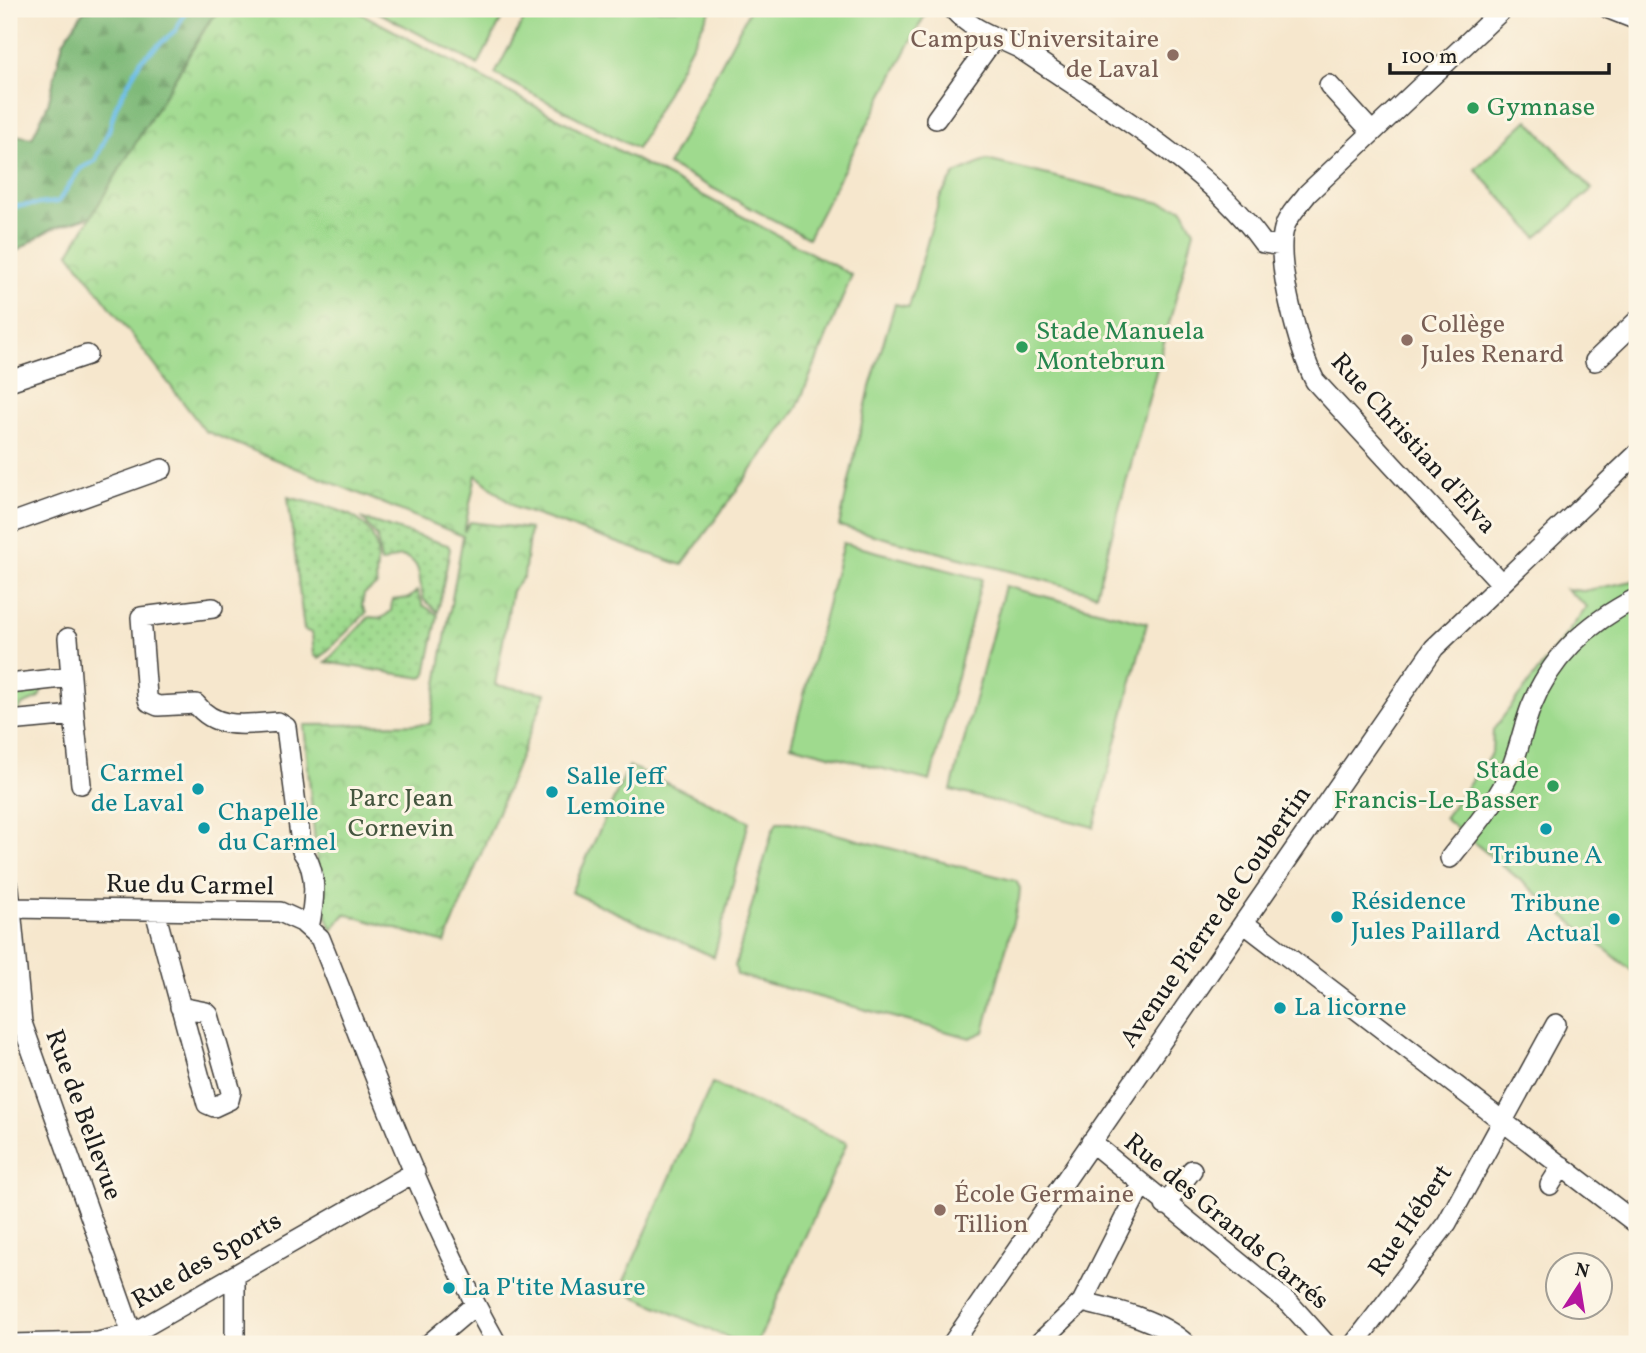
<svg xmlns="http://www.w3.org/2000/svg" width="1646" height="1353" font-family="Vollkorn,serif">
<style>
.grass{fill:url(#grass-dots);stroke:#5e7b55;stroke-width:2}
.forest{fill:url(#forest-firs);stroke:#4e6b4a;stroke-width:2}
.park{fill:url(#park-crowns);stroke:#5e7b55;stroke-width:2}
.garden{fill:#9fda8e;stroke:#5e7b55;stroke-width:2}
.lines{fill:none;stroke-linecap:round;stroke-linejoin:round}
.stream{stroke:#6cbee8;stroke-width:4.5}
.minor-casing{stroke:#3d3a37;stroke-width:22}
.minor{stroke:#fff;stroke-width:19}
.education-dot{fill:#8d6e63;stroke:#fcf5e5;stroke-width:2.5}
.leisure-dot{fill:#2e9e5b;stroke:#fcf5e5;stroke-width:2.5}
.culture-dot{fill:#0f9aa8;stroke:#fcf5e5;stroke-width:2.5}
.labels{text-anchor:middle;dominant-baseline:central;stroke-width:6;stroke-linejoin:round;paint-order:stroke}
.education-label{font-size:26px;fill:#785e54;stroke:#fcf5e5;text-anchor:start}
.leisure-label{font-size:26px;fill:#27864d;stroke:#fcf5e5;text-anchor:start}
.street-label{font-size:26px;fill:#1c1c1c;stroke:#fcf5e5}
.culture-label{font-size:26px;fill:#0d838f;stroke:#fcf5e5;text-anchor:start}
.park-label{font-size:26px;fill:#43553e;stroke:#fcf5e5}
</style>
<defs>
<pattern id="grass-dots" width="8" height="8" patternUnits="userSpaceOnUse" patternTransform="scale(1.75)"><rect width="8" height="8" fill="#9fda8e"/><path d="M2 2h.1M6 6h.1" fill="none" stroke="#88ba7a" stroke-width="1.8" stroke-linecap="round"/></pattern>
<pattern id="forest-firs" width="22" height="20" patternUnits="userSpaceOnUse" patternTransform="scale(1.75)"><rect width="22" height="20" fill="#7fba79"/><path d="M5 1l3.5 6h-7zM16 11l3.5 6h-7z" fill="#6d9f68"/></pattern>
<pattern id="park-crowns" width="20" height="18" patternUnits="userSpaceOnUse" patternTransform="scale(1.75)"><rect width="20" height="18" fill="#9fda8e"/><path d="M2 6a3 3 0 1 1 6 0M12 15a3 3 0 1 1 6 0" fill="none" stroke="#88ba7a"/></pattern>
</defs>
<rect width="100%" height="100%" fill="#fcf5e5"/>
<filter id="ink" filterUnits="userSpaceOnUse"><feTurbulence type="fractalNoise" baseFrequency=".0143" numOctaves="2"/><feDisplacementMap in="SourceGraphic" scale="14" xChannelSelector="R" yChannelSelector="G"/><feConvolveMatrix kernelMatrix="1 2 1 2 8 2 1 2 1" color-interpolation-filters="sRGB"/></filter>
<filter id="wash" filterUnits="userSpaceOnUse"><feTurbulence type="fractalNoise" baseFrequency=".00686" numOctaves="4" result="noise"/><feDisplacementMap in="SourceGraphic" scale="28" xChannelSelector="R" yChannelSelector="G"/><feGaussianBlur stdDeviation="1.57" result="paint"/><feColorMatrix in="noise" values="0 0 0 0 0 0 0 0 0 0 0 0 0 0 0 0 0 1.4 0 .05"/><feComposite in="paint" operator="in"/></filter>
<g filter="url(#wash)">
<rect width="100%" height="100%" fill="#f6e7cd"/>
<path class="grass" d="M288,497C320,506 367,509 376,546C380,559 374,572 377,585L364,594L362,605L366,613L319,659L314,655L312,633L304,630Z
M363,519L448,545L450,549L438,612L424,600C417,582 425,560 400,556L381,563L377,537Z
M417,591L423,605L438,615L426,674L422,678L326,662L369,617L382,618L391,611L392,600L409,598Z
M43,686L39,698L22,705L16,715L9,716V690Z"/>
<path class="forest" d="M85,9H224L210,20L92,216L51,229L9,256V134L32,138L48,104L63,42Z"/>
<path class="park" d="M224,9H353L852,275L797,408L682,565L516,508L476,475L464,532L470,522L530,529L524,576L512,591L495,685L546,693L445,943L345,914L332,930L320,897L304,725L430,724L463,536L205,431L69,253L211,19Z"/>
<path class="garden" d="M372,9H507L478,65Z
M529,9H711L637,149L495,74Z
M750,9L927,11L808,238L668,165Z
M1528,120L1592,189L1537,237L1475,169Z
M987,160L1182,208L1194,231L1096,594L839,526L870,387L895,304L909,307L940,197L955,174Z
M843,543L982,579L930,781L791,745Z
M1637,576V975L1444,818L1492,753L1493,730L1587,607L1566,589L1583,591L1633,581Z
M1005,586L1147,623L1094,827L951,790Z
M629,766L749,821L714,957L571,892Z
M777,822H790L1016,881L1020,888L1019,899L984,1032L970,1038L737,975L735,966L772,832Z
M712,1083L847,1143L757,1344H742L620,1290Z"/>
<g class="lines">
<path class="stream" d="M9,207L58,202L80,169L95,161L109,130L116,106L141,60L176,30L187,9"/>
</g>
</g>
<g filter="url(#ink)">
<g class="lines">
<g class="minor-casing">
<path id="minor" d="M953,9C973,31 994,36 1019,48C1099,103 1207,165 1263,243L1281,246
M1609,9L1637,20
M1329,85L1371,131
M936,119L993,40
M1595,361L1637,321
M9,381L87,355
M9,524L162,469
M1500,582L1315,381C1299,350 1275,262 1284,229C1287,216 1300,204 1308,193L1503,9
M213,608L141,617L147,696L149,702L158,706L196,704C217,731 247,724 278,722L286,727L302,851C319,872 314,904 309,928
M68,638L71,677
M9,684L71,677L74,715L9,721
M74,715L81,784
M1450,858C1472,830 1498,802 1511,769C1519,749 1523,728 1531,707C1551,656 1589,622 1637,598
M9,888L22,1023L132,1334
M9,908L280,912L302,922L320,938C375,1074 425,1216 497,1344
M155,911L207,1104L214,1107L229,1100L231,1092L209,1015L206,1012L180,1007
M1245,924L1637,1224
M1091,1142L1290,1304L1326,1344
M1550,1185L1562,1166
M1165,1205L1192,1170
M235,1275V1344
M1082,1302C1116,1310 1159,1319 1186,1344
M9,1344L98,1342L132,1334L415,1172
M429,1344L475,1305
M952,1344L1434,648L1637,454
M1038,1344L1082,1302L1141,1186
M1354,1344L1447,1223L1556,1024"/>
</g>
<use href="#minor" class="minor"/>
</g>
</g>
<g class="education-dot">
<circle cx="1173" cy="55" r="7"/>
<circle cx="1407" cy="340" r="7"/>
<circle cx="940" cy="1210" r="7"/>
</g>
<g class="leisure-dot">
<circle cx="1473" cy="108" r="7"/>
<circle cx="1022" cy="347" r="7"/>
<circle cx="1553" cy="786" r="7"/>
</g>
<g class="culture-dot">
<circle cx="198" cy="789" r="7"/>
<circle cx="552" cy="792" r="7"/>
<circle cx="204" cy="828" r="7"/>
<circle cx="1546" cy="829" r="7"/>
<circle cx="1337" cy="917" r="7"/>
<circle cx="1614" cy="919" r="7"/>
<circle cx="1280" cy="1008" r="7"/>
<circle cx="449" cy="1288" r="7"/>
</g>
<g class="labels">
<g class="education-label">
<text x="1159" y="40" text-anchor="end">Campus Universitaire<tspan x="1159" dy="30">de Laval</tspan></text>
<text x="1421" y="325">Collège<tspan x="1421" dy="30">Jules Renard</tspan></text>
<text x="954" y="1195">École Germaine<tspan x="954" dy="30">Tillion</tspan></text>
</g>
<g class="leisure-label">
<text x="1487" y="108">Gymnase</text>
<text x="1036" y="332">Stade Manuela<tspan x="1036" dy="30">Montebrun</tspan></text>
<text x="1539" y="771" text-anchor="end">Stade<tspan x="1539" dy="30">Francis-Le-Basser</tspan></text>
</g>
<g class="street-label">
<text transform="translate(1413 444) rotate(48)">Rue Christian d'Elva</text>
<text transform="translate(190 886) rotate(1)">Rue du Carmel</text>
<text transform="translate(1216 917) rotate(-55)">Avenue Pierre de Coubertin</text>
<text transform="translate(83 1115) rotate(70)">Rue de Bellevue</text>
<text transform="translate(1411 1221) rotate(-56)">Rue Hébert</text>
<text transform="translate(1226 1222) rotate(40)">Rue des Grands Carrés</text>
<text transform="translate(207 1261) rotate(-30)">Rue des Sports</text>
</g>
<g class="culture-label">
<text x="184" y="774" text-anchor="end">Carmel<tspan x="184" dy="30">de Laval</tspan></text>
<text x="566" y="777">Salle Jeff<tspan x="566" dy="30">Lemoine</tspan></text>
<text x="218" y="813">Chapelle<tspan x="218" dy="30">du Carmel</tspan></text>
<text x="1546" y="856" text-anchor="middle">Tribune A</text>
<text x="1351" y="902">Résidence<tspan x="1351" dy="30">Jules Paillard</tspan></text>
<text x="1600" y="904" text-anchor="end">Tribune<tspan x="1600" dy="30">Actual</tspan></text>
<text x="1294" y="1008">La licorne</text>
<text x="463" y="1288">La P'tite Masure</text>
</g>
<g class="park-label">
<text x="401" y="799">Parc Jean<tspan x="401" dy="30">Cornevin</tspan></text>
</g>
</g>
<rect width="1646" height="1353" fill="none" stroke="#fcf5e5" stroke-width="35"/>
<g transform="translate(1579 1286) rotate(12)"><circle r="33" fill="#fcf5e5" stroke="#a29e95" stroke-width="2"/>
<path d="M0-5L12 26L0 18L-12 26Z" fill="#b5179e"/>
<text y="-10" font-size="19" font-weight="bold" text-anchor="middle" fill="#1c1c1c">N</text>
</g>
<path d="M1390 63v10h219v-10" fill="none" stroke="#1c1c1c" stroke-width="3.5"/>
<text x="1401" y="63" font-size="21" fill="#1c1c1c" stroke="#fcf5e5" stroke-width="5" paint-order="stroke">100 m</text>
</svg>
